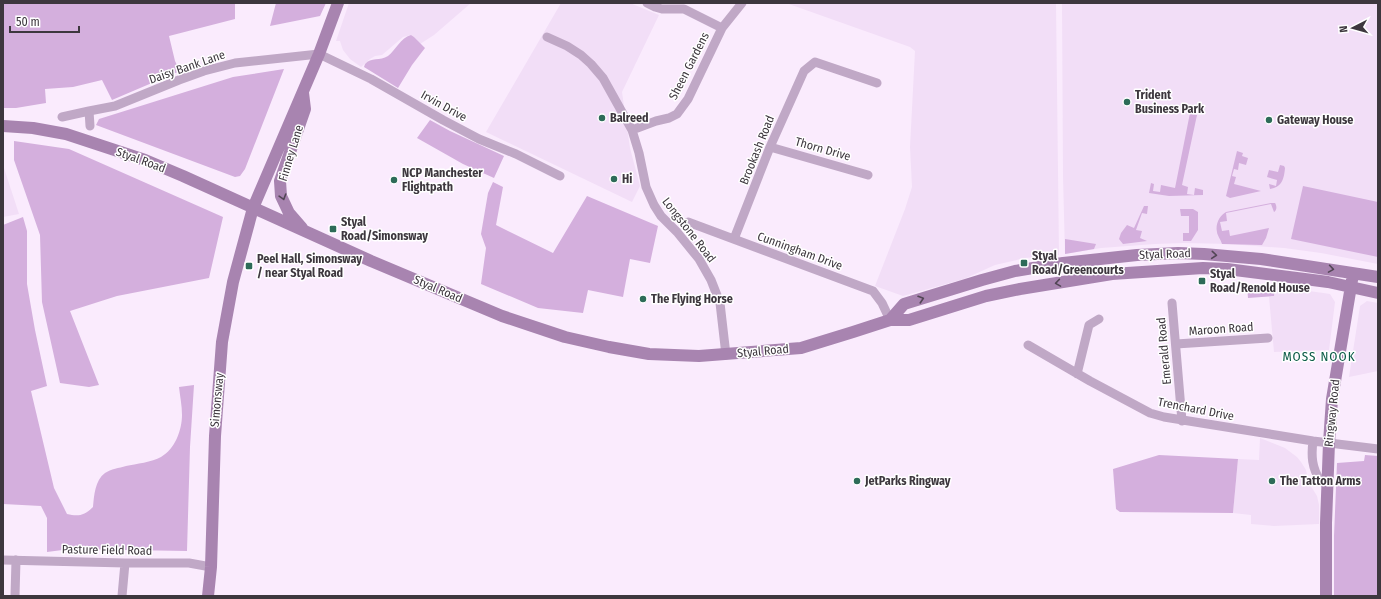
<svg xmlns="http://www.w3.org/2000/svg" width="1381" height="599" font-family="'Fira Sans Condensed',sans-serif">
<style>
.built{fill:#f2def7}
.green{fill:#d4afdd}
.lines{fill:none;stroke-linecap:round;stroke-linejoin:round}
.street{stroke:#c0a8c6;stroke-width:9}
.secondary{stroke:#a884b0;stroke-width:12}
.oneway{stroke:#524655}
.poi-dot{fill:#2d6b58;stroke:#fff;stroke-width:1.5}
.labels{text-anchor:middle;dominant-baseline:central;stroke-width:3;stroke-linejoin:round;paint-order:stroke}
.street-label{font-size:12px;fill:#3d373e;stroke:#fff}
.poi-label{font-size:12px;font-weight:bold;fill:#3d373e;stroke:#fff;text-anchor:start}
.neighbourhood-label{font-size:13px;letter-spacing:1px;fill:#0a5b46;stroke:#fff}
</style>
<rect width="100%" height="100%" fill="#faebfd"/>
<path class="built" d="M349,3H471L434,35L420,44L414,37L411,35L403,37L382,55L375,56L370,59L361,67L350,59L343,50L340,41H336Z
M561,3H630L659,15L622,92L630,148L640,186L632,202L486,132Z
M786,3H1056L1059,255L1025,258L995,265L964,279L903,296L875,286L905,209L912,187L910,147L915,51L910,47Z
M1062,3H1378V264L1321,253L1284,248L1229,244L1184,243L1155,244L1101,248L1065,254L1063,176Z
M3,165L19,214L3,217Z
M1275,286L1330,294L1335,302L1329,350L1274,352L1269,297L1274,296Z
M1367,301L1378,303V371L1349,377L1360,306Z
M1260,438L1285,448L1297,457L1301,462L1306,470L1309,483L1317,496L1319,505V524L1274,526L1251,524V515L1233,513L1238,459L1259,460Z"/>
<path class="green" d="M3,3H235V19L169,36L175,61L180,71L112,100L102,80L73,87L45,89L46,103L16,108H3Z
M276,3H326L320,16L270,26Z
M411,35L414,37L425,48L412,65L398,88L364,67L365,64C371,57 380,61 388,56C396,50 400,38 411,35Z
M284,69L245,169L240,176L235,177L96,125L99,119L233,77Z
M1190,113L1197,115L1182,185L1188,187L1187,194L1194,195L1195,188L1203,190V195L1169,196L1149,193L1151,183L1154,184L1153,191L1160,192L1161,185L1175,188Z
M430,120L450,131L504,156L494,178L463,164L417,138Z
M14,141L69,149L223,217L209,278L117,296L70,311L99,385L89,387L60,383L42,302L40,235L14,160Z
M1237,151L1243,153L1242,156L1248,158L1246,165L1239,163L1238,170L1234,169L1232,176L1236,177L1234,184L1261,191L1230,198L1226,196Z
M1280,165L1284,166L1285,168C1284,179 1282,187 1270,189L1269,184L1276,186L1277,180L1267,177L1269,170L1278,172Z
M493,182L503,187L496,225L553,253L587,196L658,226L650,263L630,259L623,297L588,290L583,313L538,308L481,284L486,248L481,234L488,193Z
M1303,186L1378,202V257L1291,239Z
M1271,203H1275C1277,206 1277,210 1274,212L1271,204L1226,213L1227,221L1220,222L1222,231L1229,230L1230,236L1269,228L1266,238L1262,245L1222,244C1221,240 1217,235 1217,232C1215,224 1220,215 1226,212Z
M1144,206H1148L1147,214L1142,213L1136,230L1142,231L1140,238L1147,241L1123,244L1119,239L1121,233L1127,225L1134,228Z
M1180,209H1193L1198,212V230L1191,241H1183V233H1189V216H1181Z
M23,217L27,231V284L35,330L47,386L31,391L54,488L67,514C79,517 85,515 93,507C94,496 95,480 105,473C111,469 119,468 126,466C136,464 152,462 161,457C175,449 182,430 182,415C182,406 180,396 179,387L194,385L190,447L187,551L70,549L47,552V518L41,506L3,504V225Z
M1065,239L1096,244L1094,249L1065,254Z
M1247,284L1275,286L1274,296L1248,298Z
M1159,455L1238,459L1233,513L1120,512L1116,509L1113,469Z
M1365,455L1378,456V596H1334V536L1337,463L1364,461Z"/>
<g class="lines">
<path class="street" d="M647,3L655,7L662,9H684L722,28
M547,37L567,46L581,55L591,64L603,78L632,130L639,153L646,187L654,205L661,216L677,232L699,259L711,280L720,303L726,355
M89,111L115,106L179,80L204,71L235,63L319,54L371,79L443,120L479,139L516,154L560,176
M62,117L89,111L90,126
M632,130L656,121L669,118L677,114L688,99L722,28L742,3
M770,147L868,175
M688,222L873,291L882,303L890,320
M734,239L770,147L804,71L815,62L877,83
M1172,303L1182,421
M1176,344L1268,338
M1028,345L1090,381L1150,413L1164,417L1313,441L1378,449
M1077,374L1089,325L1099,319
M1313,441C1311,456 1312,468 1320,480L1328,482
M3,560L125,563H189L211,567
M15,596L16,560
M122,596L125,563"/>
<path class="secondary" d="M3,126L33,128L66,134L145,160L183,176L371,261L502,316L565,337L609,347L649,354L699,356L801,348L853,332L890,320H909L986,296L1020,289L1112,274L1203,268L1227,269L1328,282L1378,293
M302,228L289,213L281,196L280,181L305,109L303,93
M890,320L904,304L982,280L1015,271L1063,263L1137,255L1178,253L1204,254L1261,259L1378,277
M208,596L211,567L215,436L222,342L233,282L253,208L319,54L338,3
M1326,596V523L1329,443L1332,399L1352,280"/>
</g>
<defs><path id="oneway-chevron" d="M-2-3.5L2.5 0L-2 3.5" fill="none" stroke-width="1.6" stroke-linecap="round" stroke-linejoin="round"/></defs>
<g class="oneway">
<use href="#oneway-chevron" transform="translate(283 197) rotate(73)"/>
<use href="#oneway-chevron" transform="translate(1214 255) rotate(5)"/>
<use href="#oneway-chevron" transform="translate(1331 269) rotate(9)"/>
<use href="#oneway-chevron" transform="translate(1058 283) rotate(171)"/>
<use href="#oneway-chevron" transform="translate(921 299) rotate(-18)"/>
</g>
<g class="poi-dot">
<circle cx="1127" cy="102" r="4"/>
<circle cx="602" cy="118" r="4"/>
<circle cx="1269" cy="120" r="4"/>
<circle cx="614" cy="179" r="4"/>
<circle cx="394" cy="180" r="4"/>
<rect x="329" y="225" width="8" height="8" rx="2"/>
<rect x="1020" y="259" width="8" height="8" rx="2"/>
<rect x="245" y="262" width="8" height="8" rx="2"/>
<rect x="1198" y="277" width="8" height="8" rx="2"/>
<circle cx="643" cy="299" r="4"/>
<circle cx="857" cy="481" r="4"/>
<circle cx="1272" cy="481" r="4"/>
</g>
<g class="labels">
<g class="street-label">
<text transform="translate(689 66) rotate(-63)">Sheen Gardens</text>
<text transform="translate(187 67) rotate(-19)">Daisy Bank Lane</text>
<text transform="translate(444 106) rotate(29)">Irvin Drive</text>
<text transform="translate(823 149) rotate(16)">Thorn Drive</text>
<text transform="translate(757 150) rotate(-68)">Brookash Road</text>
<text transform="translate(291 153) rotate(-73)">Finney Lane</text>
<text transform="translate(141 160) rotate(20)">Styal Road</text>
<text transform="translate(689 230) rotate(52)">Longstone Road</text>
<text transform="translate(800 251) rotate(20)">Cunningham Drive</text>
<text transform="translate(1165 254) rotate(-2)">Styal Road</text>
<text transform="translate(438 289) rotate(23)">Styal Road</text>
<text transform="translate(1221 329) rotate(-4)">Maroon Road</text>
<text transform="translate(763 351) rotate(-5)">Styal Road</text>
<text transform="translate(1164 351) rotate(-95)">Emerald Road</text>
<text transform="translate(217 400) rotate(-85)">Simonsway</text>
<text transform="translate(1196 409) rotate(11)">Trenchard Drive</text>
<text transform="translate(1332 413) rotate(-84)">Ringway Road</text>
<text transform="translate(107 550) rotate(1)">Pasture Field Road</text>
</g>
<g class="poi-label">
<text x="1135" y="95">Trident<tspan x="1135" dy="14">Business Park</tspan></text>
<text x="610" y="118">Balreed</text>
<text x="1277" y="120">Gateway House</text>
<text x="402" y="173">NCP Manchester<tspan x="402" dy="14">Flightpath</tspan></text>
<text x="622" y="179">Hi</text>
<text x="341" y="222">Styal<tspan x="341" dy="14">Road/Simonsway</tspan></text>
<text x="1032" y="256">Styal<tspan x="1032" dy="14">Road/Greencourts</tspan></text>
<text x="257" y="259">Peel Hall, Simonsway<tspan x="257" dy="14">/ near Styal Road</tspan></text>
<text x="1210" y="274">Styal<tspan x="1210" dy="14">Road/Renold House</tspan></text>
<text x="651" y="299">The Flying Horse</text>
<text x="865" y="481">JetParks Ringway</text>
<text x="1280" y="481">The Tatton Arms</text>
</g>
<g class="neighbourhood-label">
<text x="1319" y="356">MOSS NOOK</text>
</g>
</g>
<rect width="1381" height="599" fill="none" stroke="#3d373e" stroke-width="8"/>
<g transform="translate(1353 28) rotate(264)" stroke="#ffffff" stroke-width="3" paint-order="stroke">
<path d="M0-3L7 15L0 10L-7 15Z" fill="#3d373e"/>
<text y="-6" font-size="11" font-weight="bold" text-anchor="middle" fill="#3d373e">N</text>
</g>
<path d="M10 26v6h69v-6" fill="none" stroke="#3d373e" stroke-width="2"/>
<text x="16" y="26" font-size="12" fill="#3d373e" stroke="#ffffff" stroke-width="3" paint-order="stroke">50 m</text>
</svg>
